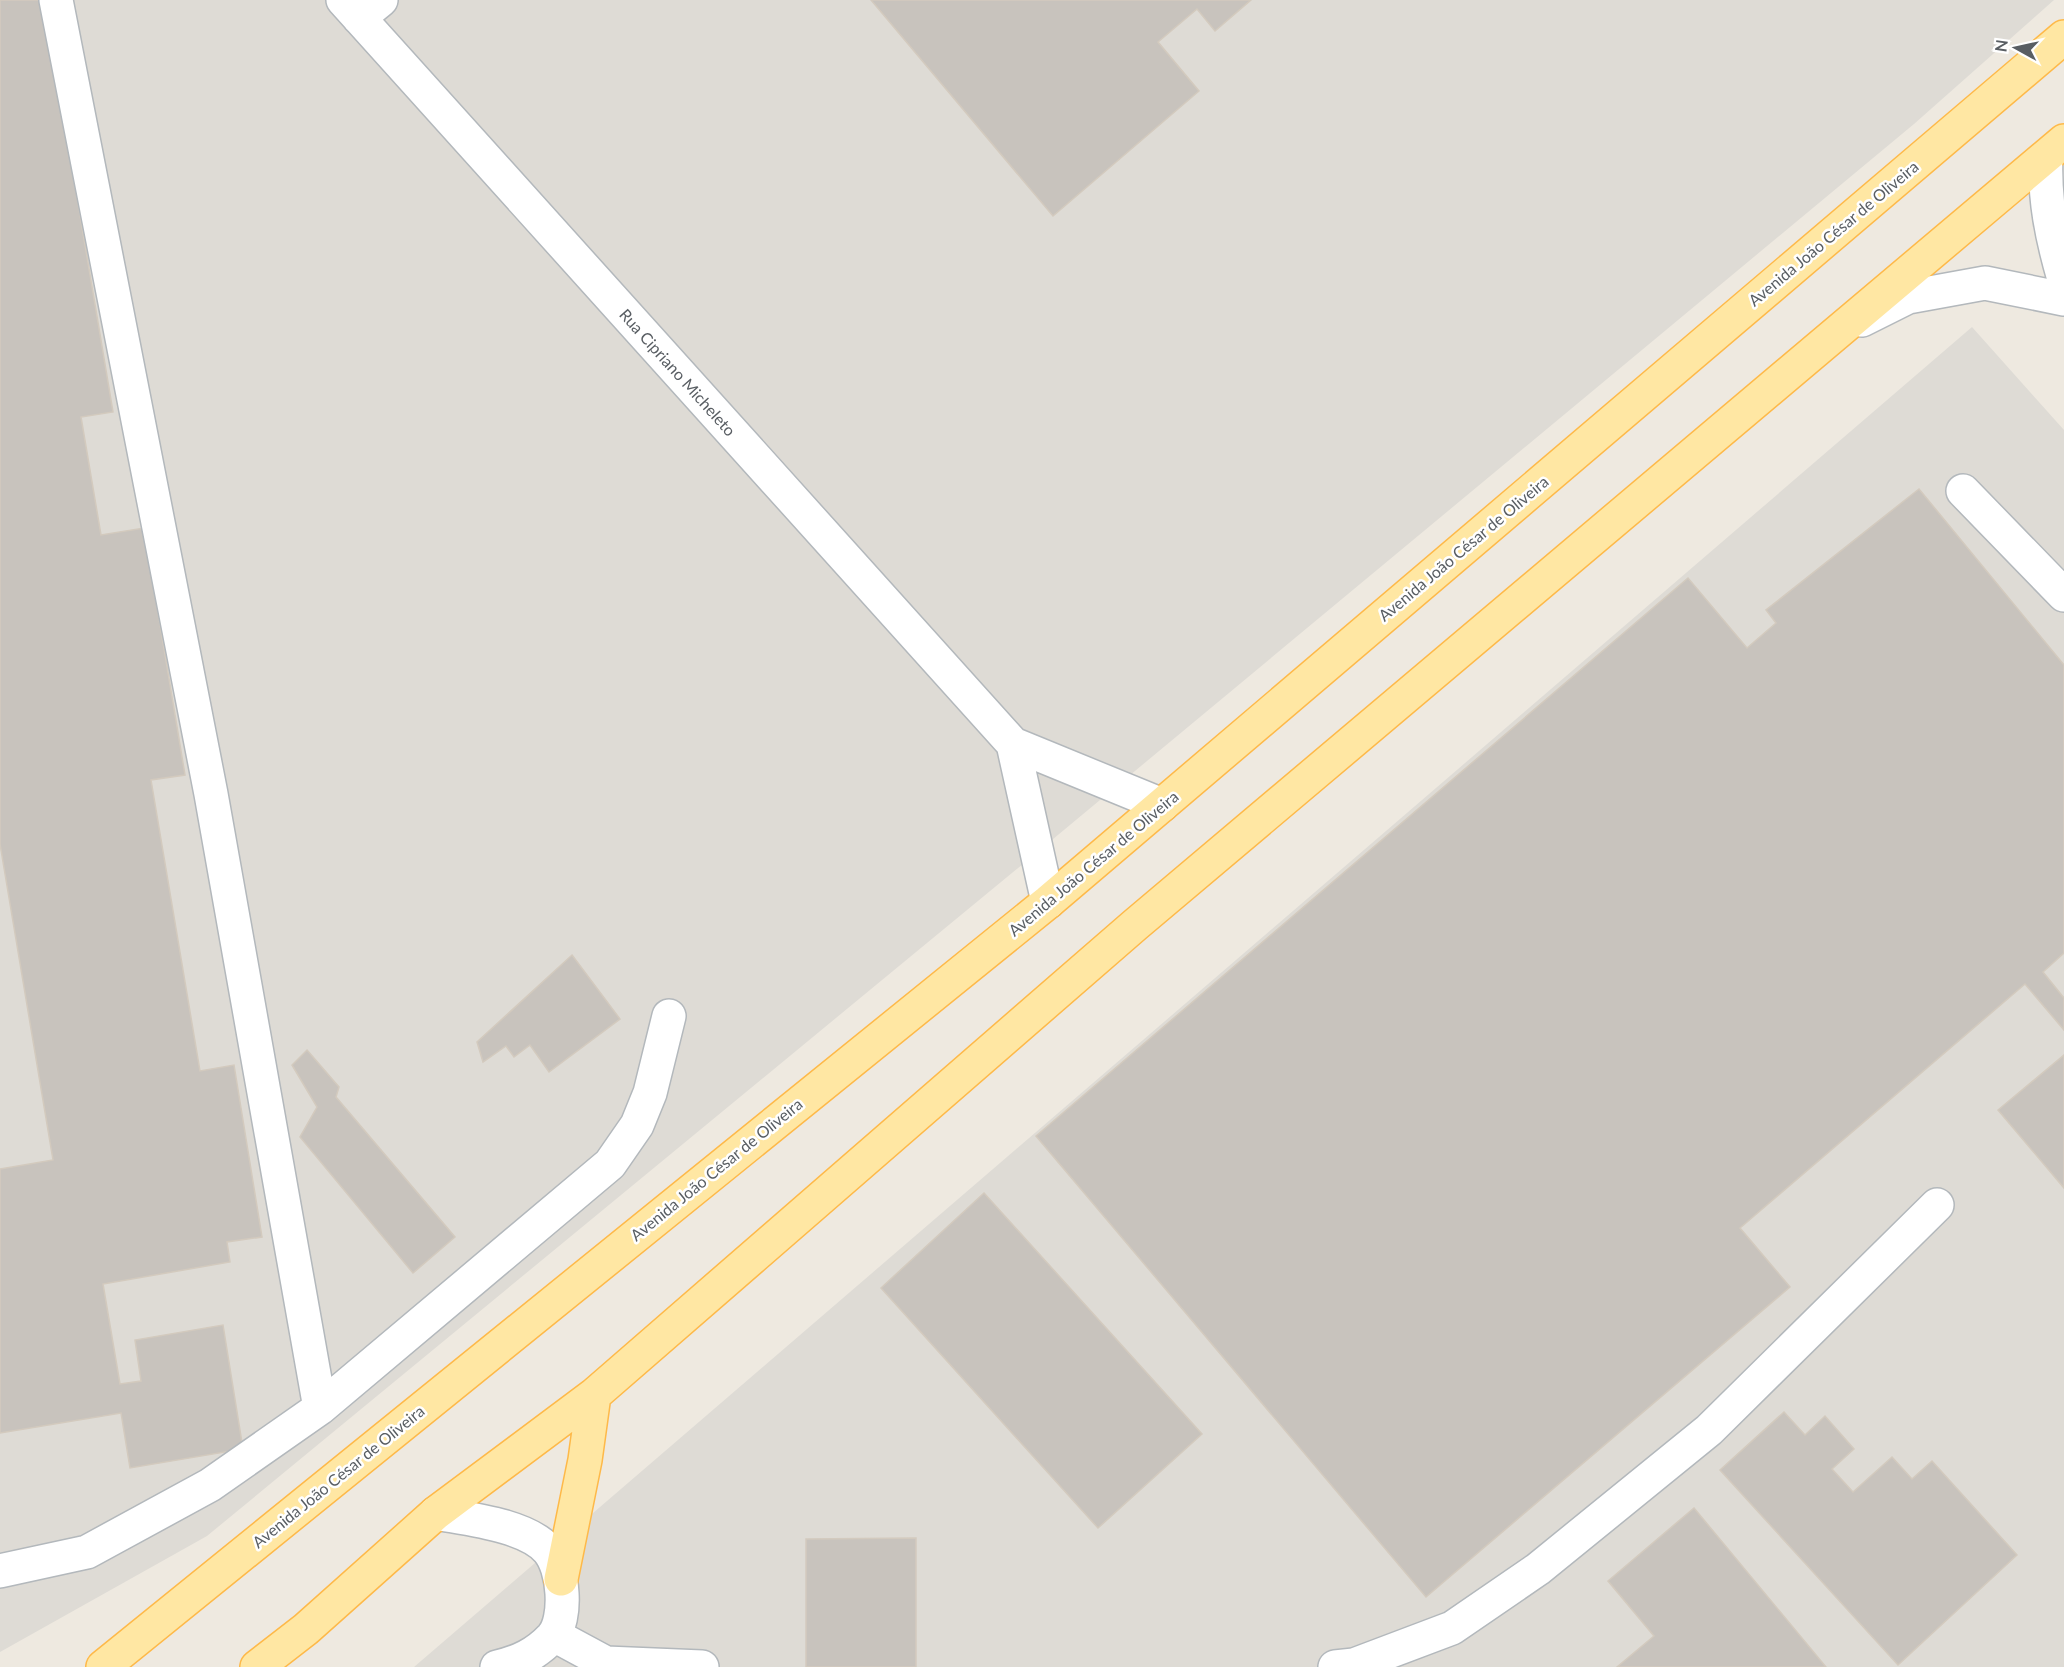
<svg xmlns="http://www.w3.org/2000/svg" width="2064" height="1667" font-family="Lato,sans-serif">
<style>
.industrial{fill:#dedbd5}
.building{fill:#c8c3bd;stroke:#d3cabe;stroke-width:1.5}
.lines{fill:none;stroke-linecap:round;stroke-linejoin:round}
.minor-casing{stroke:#b3b8bc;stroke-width:36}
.major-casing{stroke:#feb949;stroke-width:36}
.minor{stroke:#fff;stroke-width:33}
.major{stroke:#ffe7a3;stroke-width:33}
.labels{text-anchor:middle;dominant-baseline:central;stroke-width:5;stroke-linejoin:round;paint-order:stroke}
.street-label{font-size:16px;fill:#595e63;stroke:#fff}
</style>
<rect width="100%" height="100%" fill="#eee9e0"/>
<path class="industrial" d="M0,0H2054L1914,124L1029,859L207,1536L0,1652Z
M1972,327L2064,430V1667H414Z"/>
<path class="building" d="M0,0H44L113,412L81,417L101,535L144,528L185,775L151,780L200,1071L234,1065L262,1237L227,1242L230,1262L103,1284L120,1384L141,1381L135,1340L223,1325L243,1449L130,1468L121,1413L0,1433V1169L53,1160L0,844Z
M871,0H1251L1215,31L1197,9L1158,42L1199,91L1053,216Z
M1919,489L2064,665V953L2043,972L2064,998V1030L2025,984L1740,1228L1790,1287L1426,1597L1036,1136L1688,578L1747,648L1776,623L1766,610Z
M572,955L620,1019L549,1072L530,1045L514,1057L506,1046L483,1062L477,1042Z
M307,1050L339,1087L336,1097L455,1237L413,1273L300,1137L317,1107L292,1065Z
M2064,1055V1188L1998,1110Z
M984,1193L1202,1434L1098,1528L881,1288Z
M1784,1412L1805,1435L1825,1416L1854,1449L1832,1469L1853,1492L1892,1457L1912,1479L1932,1461L2017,1555L1898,1665L1720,1470Z
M1694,1508L1826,1667H1617L1654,1636L1608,1581Z
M916,1538V1667H806V1539Z"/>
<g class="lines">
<g class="minor-casing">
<path id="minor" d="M56,0L211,794L320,1408
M343,0L1013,744L1162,805
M359,18L381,0
M2046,157C2044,199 2052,238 2064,279
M1862,320L1908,297L1985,283L2064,299
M1963,491L2064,595
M1013,744L1048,902
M436,1513C468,1519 526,1525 548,1550C564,1568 568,1619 552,1637C536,1654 519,1662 497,1667
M0,1571L87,1552L210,1485L320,1408L610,1164L637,1125L650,1093L669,1016
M554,1635L606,1663L702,1667
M1335,1667L1354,1665L1452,1628L1538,1569L1709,1430L1937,1205"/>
</g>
<g class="major-casing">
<path id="major" d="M561,1579L585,1460L594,1395
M103,1667L1048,902L2064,37
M257,1667L306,1629L436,1513L594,1395L1135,925L2064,141"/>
</g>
<use href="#minor" class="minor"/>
<use href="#major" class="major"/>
</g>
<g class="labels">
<g class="street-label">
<text transform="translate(1833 233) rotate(-40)">Avenida João César de Oliveira</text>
<text transform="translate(678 372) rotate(48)">Rua Cipriano Micheleto</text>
<text transform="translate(1463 548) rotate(-40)">Avenida João César de Oliveira</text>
<text transform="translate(1093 863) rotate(-40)">Avenida João César de Oliveira</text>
<text transform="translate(716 1169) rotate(-39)">Avenida João César de Oliveira</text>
<text transform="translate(338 1476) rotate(-39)">Avenida João César de Oliveira</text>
</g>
</g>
<g transform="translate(2016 48) rotate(278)" stroke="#ffffff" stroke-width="4.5" paint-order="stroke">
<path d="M0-4.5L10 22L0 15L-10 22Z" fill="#595e63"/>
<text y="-9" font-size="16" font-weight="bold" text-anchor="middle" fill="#595e63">N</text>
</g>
</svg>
